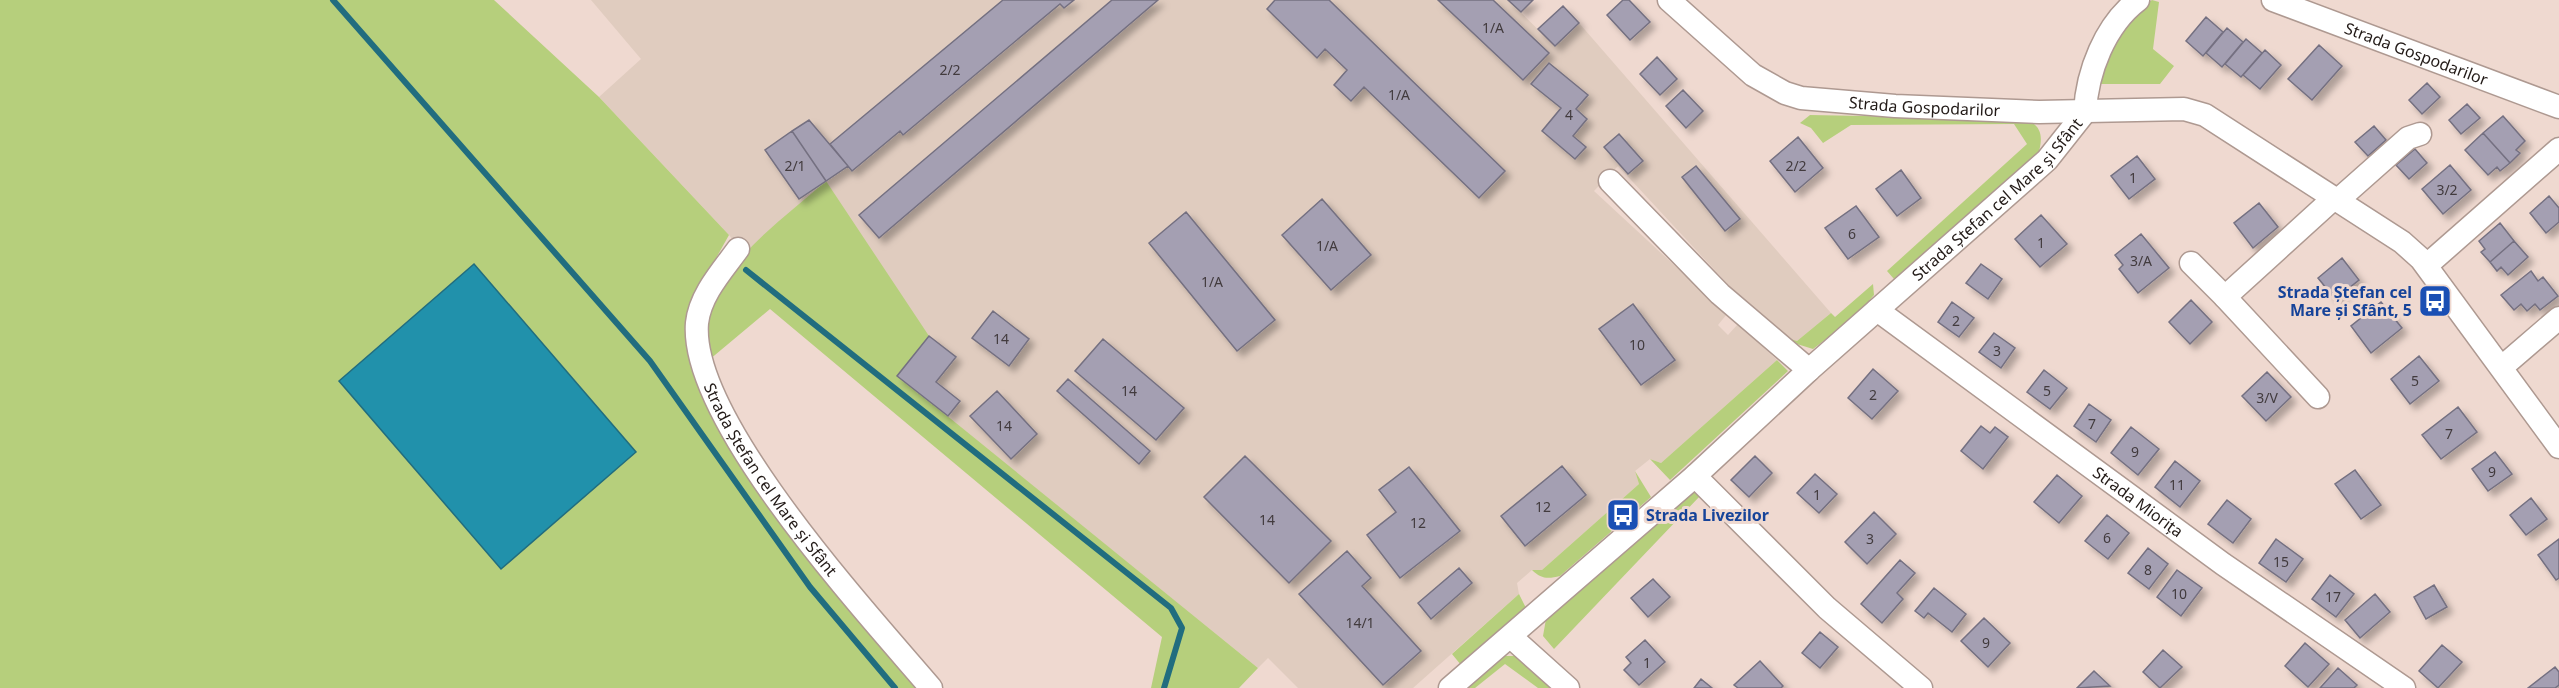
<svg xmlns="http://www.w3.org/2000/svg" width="2559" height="688" font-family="'Noto Sans',sans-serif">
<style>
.industrial{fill:#e0ccbf}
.green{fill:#b6cf7c}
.water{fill:#2191ab;stroke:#216d7f;stroke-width:1.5}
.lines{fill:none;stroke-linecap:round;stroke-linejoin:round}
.stream{stroke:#216d7f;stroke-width:6}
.building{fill:#a49fb2;stroke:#747081;stroke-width:1.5;filter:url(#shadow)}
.minor-casing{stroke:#ae9991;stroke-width:25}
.minor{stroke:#fff;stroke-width:22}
.labels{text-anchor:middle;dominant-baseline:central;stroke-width:6;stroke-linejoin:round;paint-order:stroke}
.number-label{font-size:14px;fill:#423b3e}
.street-label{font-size:16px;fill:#221a17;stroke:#efd9d0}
.transit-label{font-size:16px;font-weight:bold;fill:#164399;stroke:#efd9d0;text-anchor:end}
</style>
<defs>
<filter id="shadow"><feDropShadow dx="5.5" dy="5.5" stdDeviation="3" flood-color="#0004"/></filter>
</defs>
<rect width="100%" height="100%" fill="#efd9d0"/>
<path class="industrial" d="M591,0H1508L1555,46L1579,23L1831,313L1797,341L1784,337L1762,321L1618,166L1594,191L1727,314L1718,325L1728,335L1738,324L1777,360L1661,463L1650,459L1635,471L1639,484L1542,570H1532L1517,583L1519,594L1413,688H1298L1268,658L1258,668L897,376L826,181L744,254L729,235L599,97L641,59Z"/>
<path class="green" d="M0,0H494L599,97L729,235C706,277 680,314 690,364C693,378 703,393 709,406L921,688H0Z
M2152,0L2159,2L2153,49L2174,66L2160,84H2098C2107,54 2123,16 2152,0Z
M1810,115L2025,119C2043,126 2043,138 2038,155L1894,279L1887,271L2027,144L2014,124L1851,125L1823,143L1811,128L1800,123Z
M826,181L929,336L898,376L1258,668L1239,688H1151L1162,637L770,309L709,360C708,349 704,334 706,323C721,260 780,222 826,181Z
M1873,284L1874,295L1855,317L1813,349L1797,344L1784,337L1797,341L1831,313L1835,317Z
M1777,360L1788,371L1670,480L1650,459L1661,463Z
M1635,471L1651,497L1560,576C1548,579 1541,579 1532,570H1542L1639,484Z
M1691,486L1700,496L1554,649L1543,636L1546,619Z
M1519,594L1526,608L1461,665L1452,654Z
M1504,656H1518L1553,688H1538L1505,664L1475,688H1466Z"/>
<path class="water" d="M474,264L636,452L501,569L339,381Z"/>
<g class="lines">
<path class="stream" d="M333,0L650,361L810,587L895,688
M746,270L1171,608L1182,628L1164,688"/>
</g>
<path class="building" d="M1003,0H1074L1064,8L1060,4L903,135L900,131L852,171L830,144Z
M1112,0H1158L879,238L859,215Z
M1275,0H1329L1505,171L1479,198L1364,87L1351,101L1334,85L1347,70L1325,49L1317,58L1267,9Z
M1438,0H1493L1549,53L1523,80Z
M1508,0H1533L1521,12Z
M1623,0H1629L1650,22L1630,40L1607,15Z
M1563,6L1579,23L1555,46L1538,29Z
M2206,17L2223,32L2203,56L2186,41Z
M2227,28L2243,42L2222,67L2206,53Z
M2246,39L2262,53L2241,77L2225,64Z
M2319,45L2342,66L2312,100L2288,79Z
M2265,50L2281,65L2260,89L2243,75Z
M1657,57L1677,79L1660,95L1640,74Z
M1549,63L1588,95L1576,109L1587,119L1573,136L1586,147L1575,159L1542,131L1561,108L1531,84Z
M2427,83L2440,97L2422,114L2409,100Z
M1683,90L1703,111L1686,128L1666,106Z
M2467,104L2480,118L2461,134L2449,120Z
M2503,116L2525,141L2516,150L2520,153L2510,163L2483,133Z
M809,120L848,166L826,181L792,131Z
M2374,126L2386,140L2368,156L2355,142Z
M792,131L826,181L799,199L765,150Z
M2483,133L2510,163L2500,171L2497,167L2488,175L2465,150Z
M1619,134L1643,161L1628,174L1604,147Z
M1798,137L1823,168L1795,192L1770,161Z
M2415,149L2427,163L2409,179L2396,165Z
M2137,156L2155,179L2129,199L2111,176Z
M2450,165L2471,190L2443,214L2422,189Z
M1696,166L1740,219L1725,231L1682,177Z
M1901,170L1921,198L1897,216L1876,189Z
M2549,196L2559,208V222L2546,233L2530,213Z
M1322,199L1371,255L1331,290L1282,235Z
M2259,203L2278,227L2253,248L2234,223Z
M1856,206L1879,237L1848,259L1825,228Z
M1186,212L1275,320L1237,351L1149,243Z
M2041,215L2067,244L2040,267L2015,239Z
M2500,223L2514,241L2490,262L2481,252L2485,249L2479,241Z
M2141,234L2169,268L2138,293L2119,269L2123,265L2115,255Z
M2514,241L2528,257L2508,275L2501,267L2497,271L2490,262Z
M2342,258L2359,280L2335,299L2318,278Z
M1981,264L2002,279L1988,299L1966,283Z
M2531,271L2538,281L2543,277L2558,296L2540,310L2535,304L2527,311L2521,304L2514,310L2501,295Z
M2191,300L2212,322L2190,344L2169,322Z
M1952,302L1974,318L1959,337L1938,322Z
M2381,302L2402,328L2371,353L2351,326Z
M1633,304L1675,360L1641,385L1599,329Z
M993,311L1029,339L1009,366L972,338Z
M1994,333L2015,348L2001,368L1979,352Z
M929,336L956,357L936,382L960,401L948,416L897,376Z
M1103,339L1184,408L1156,440L1075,371Z
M2419,356L2439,381L2410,404L2391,379Z
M1873,369L1898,391L1872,419L1848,398Z
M2044,370L2067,388L2050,409L2027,392Z
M2267,372L2291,397L2266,421L2242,396Z
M1068,379L1150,451L1139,464L1057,391Z
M997,391L1037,434L1011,459L970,416Z
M2089,404L2111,420L2096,442L2074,426Z
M2458,407L2477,432L2441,459L2422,435Z
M1981,426L1990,433L1995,427L2008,437L1983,469L1961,451Z
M2131,427L2159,449L2138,475L2111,453Z
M2495,452L2512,474L2488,491L2472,469Z
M1245,456L1331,541L1289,583L1204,497Z
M1755,456L1772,473L1749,497L1731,480Z
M2175,461L2200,481L2180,507L2155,487Z
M1562,466L1586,495L1525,546L1501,516Z
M1409,467L1460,531L1400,578L1367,535L1396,512L1379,490Z
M2355,470L2381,505L2361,519L2335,484Z
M1815,474L1837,494L1819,513L1797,493Z
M2057,475L2082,496L2059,523L2034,502Z
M2531,498L2547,519L2526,535L2510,515Z
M2227,500L2251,519L2233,543L2208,524Z
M1874,512L1896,534L1867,564L1845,542Z
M2107,515L2129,533L2108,559L2085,541Z
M2276,539L2303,559L2286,582L2259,563Z
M2559,539V578L2556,580L2538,555Z
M2148,548L2168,564L2149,589L2128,573Z
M1347,551L1371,578L1362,586L1421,651L1383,685L1299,594Z
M1900,560L1915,573L1897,593L1903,599L1882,623L1861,604Z
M1459,568L1472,583L1431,619L1418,603Z
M2177,570L2202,588L2181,616L2157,597Z
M2330,575L2354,594L2336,617L2312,599Z
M1653,579L1670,597L1648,617L1631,598Z
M2434,585L2447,607L2426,619L2414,597Z
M1934,588L1966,614L1952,632L1928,613L1924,618L1915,611Z
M2375,594L2390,612L2360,638L2345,620Z
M1984,618L2010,643L1988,667L1961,641Z
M1820,632L1838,647L1820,668L1802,653Z
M1645,640L1665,662L1639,685L1624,670L1631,663L1626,657Z
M2305,643L2329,664L2308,687L2285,666Z
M2442,645L2462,662L2438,688L2419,671Z
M2163,650L2182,667L2160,688L2143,672Z
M1760,661L1783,686L1781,688H1738L1734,685Z
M2555,667L2559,672V685L2555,688H2528Z
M2338,668L2357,685L2354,688H2320Z
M2094,671L2110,686L2077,688Z
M1701,679L1712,688H1694Z"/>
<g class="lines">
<g class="minor-casing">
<g id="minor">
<path id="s1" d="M1669,0L1753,75L1785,93L1801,98L1895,106L2039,112L2184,109L2205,115L2402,242L2421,259L2559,447"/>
<path id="s2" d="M2273,0L2559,107"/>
<path d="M2085,112C2087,72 2105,25 2138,0"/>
<path d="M1610,181L1720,294L1809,370"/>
<path d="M2338,200L2408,138L2420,134"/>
<path id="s3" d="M738,249C722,271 700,295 697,323C689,420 868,614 931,688"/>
<path d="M2191,263L2225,297"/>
<path d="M2427,265L2559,149"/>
<path id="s4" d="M1877,310L2223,564L2404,688"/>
<path d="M2502,367L2559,318"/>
<path d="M2318,397L2225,297L2334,198"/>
<path d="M1695,476L1827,608L1921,688"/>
<path d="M1511,637L1568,688"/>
<path id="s5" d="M1450,688L1695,476L1809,370L2047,160L2085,112"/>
</g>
</g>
<use href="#minor" class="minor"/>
</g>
<defs>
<g id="bus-square" transform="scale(1.725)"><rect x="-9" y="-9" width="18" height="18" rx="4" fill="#1a4fb4" stroke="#efd9d0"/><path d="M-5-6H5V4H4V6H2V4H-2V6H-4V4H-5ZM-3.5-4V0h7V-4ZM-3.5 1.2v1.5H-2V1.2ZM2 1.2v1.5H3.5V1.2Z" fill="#fff"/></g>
</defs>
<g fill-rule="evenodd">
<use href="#bus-square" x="2435" y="301"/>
<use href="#bus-square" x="1623" y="515"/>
</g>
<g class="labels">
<g class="number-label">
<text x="1493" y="27">1/A</text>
<text x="950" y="69">2/2</text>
<text x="1399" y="94">1/A</text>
<text x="1569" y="114">4</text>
<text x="795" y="165">2/1</text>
<text x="1796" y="165">2/2</text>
<text x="2133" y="177">1</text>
<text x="2447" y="189">3/2</text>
<text x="1852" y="233">6</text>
<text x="2041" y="242">1</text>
<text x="1327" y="245">1/A</text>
<text x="2141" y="260">3/A</text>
<text x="1212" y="281">1/A</text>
<text x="1956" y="320">2</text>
<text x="1001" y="338">14</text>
<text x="1637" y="344">10</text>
<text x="1997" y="350">3</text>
<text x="2415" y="380">5</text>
<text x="1129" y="390">14</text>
<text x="2047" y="390">5</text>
<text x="1873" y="394">2</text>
<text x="2267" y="397">3/V</text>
<text x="2092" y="423">7</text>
<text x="1004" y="425">14</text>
<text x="2449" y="433">7</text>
<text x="2135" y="451">9</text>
<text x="2492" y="471">9</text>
<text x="2177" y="484">11</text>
<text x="1817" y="494">1</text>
<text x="1543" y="506">12</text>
<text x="1267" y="519">14</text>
<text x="1418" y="522">12</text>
<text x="2107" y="537">6</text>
<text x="1870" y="538">3</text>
<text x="2281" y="561">15</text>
<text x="2148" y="569">8</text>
<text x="2179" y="593">10</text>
<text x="2333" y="596">17</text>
<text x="1360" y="622">14/1</text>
<text x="1986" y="642">9</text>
<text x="1647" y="662">1</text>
</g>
<g class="street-label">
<text stroke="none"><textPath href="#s2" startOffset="153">Strada Gospodarilor</textPath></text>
<text stroke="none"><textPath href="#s1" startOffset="290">Strada Gospodarilor</textPath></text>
<text stroke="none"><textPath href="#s5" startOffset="734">Strada Ștefan cel Mare și Sfânt</textPath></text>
<text stroke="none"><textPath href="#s3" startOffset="262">Strada Ștefan cel Mare și Sfânt</textPath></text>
<text stroke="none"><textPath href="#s4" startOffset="324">Strada Miorița</textPath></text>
</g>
<g class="transit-label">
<text x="2412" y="292">Strada Ștefan cel<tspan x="2412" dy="18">Mare și Sfânt, 5</tspan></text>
<text x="1646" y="515" text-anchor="start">Strada Livezilor</text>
</g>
</g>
</svg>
